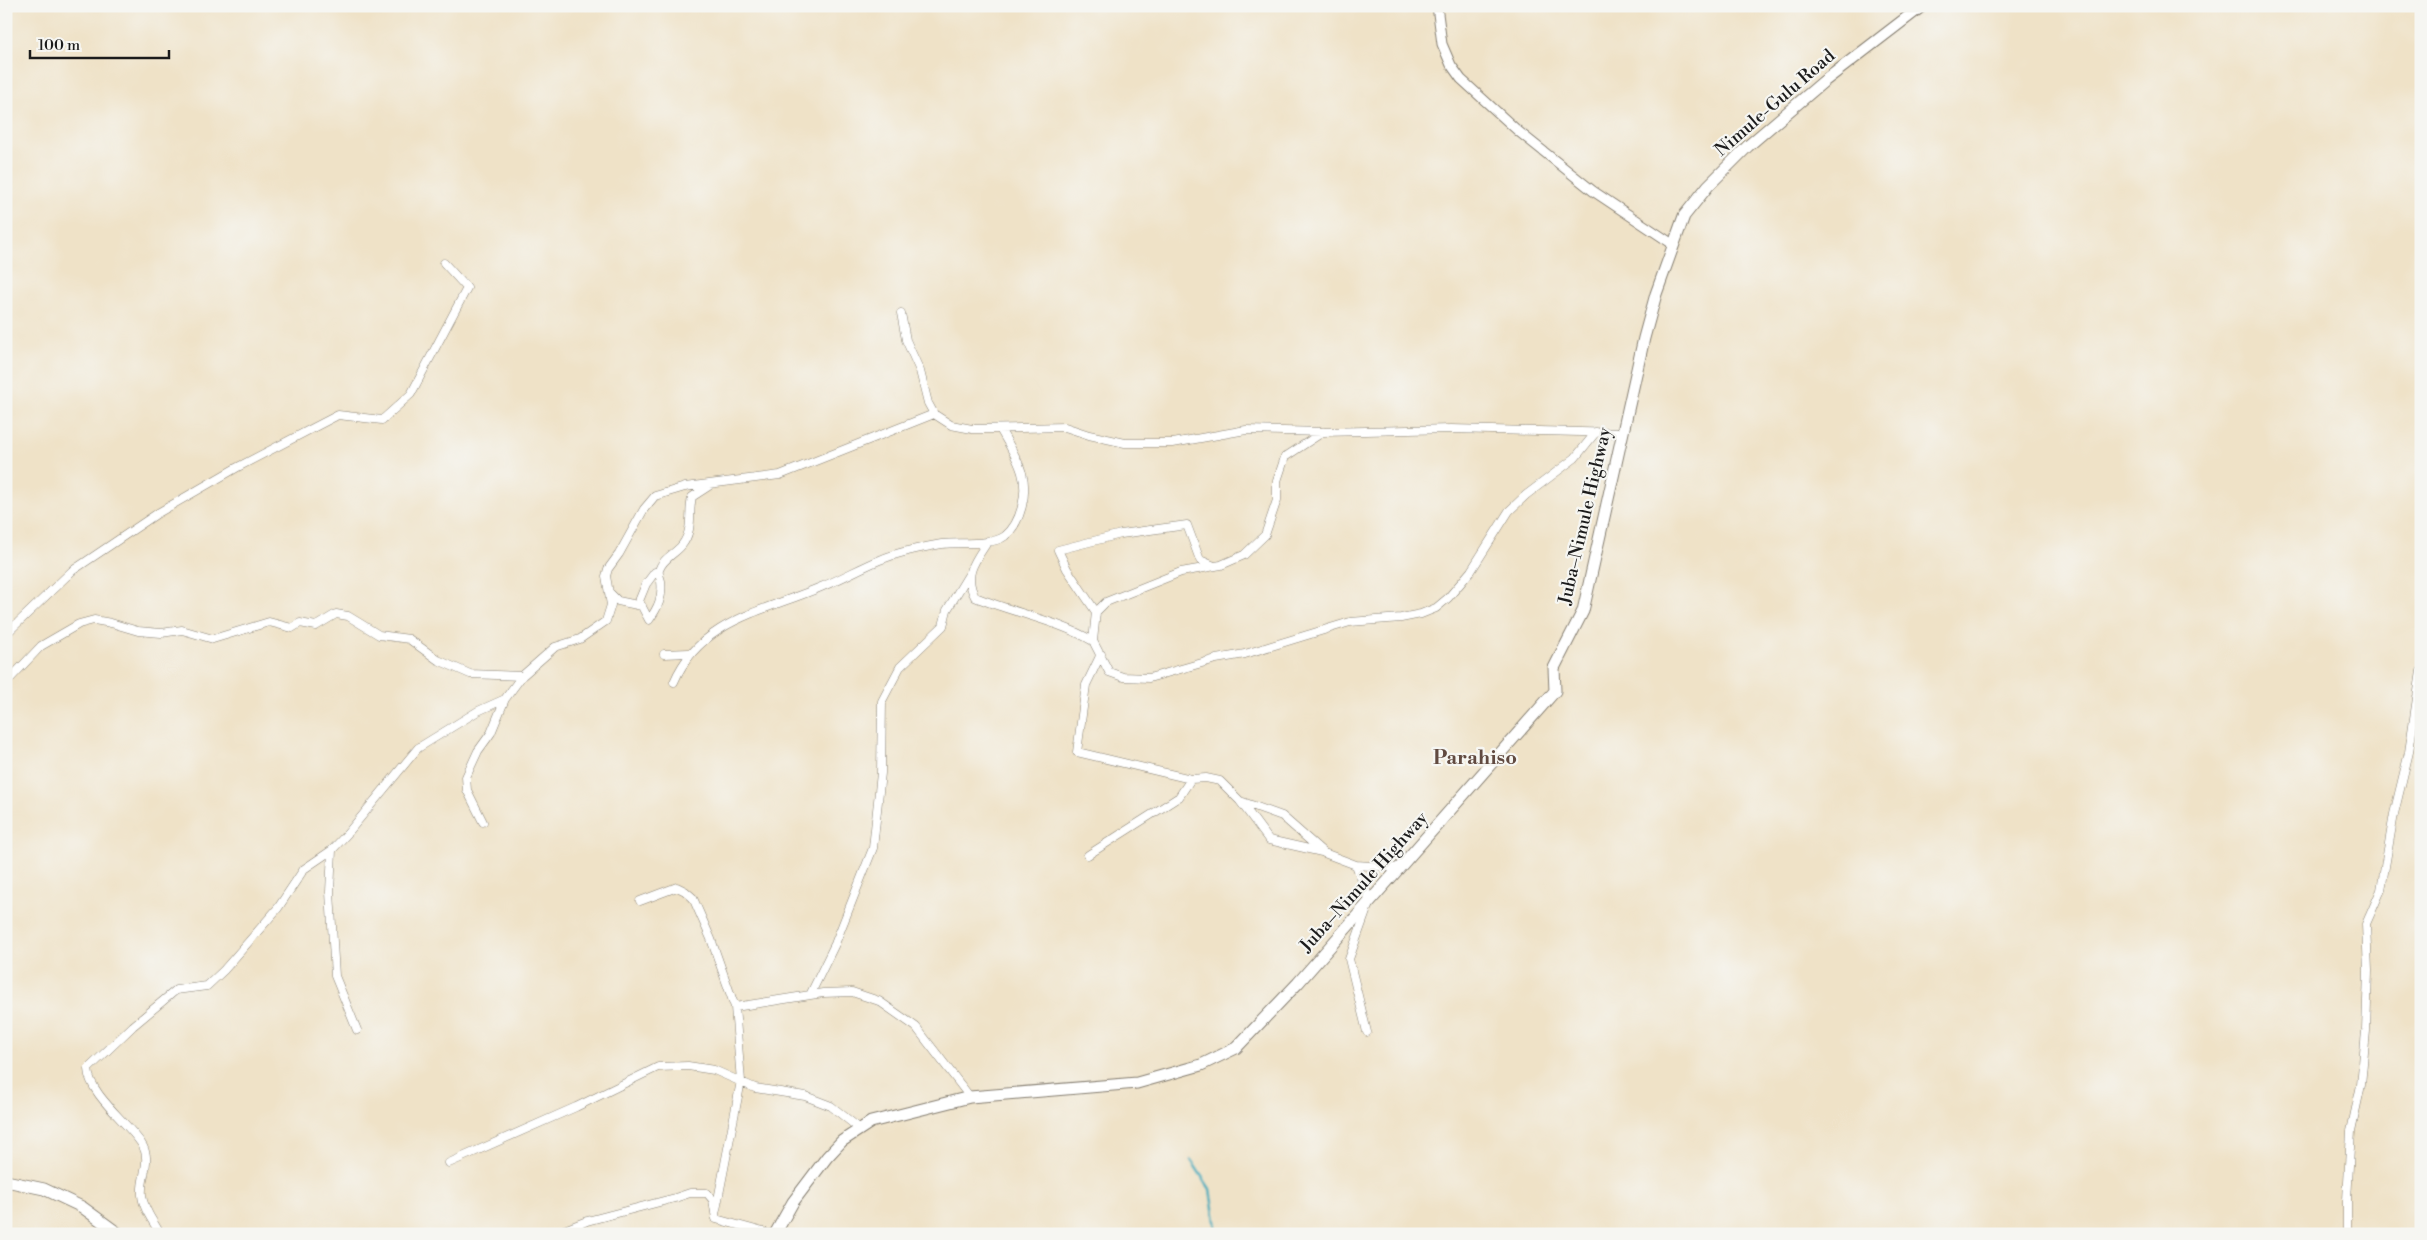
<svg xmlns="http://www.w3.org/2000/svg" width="2427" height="1240" font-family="'Libre Bodoni',serif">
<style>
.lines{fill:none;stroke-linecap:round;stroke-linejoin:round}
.stream{stroke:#3facbe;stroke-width:2.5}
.minor-casing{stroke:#867f72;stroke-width:9}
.tertiary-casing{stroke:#867f72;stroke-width:11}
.primary-casing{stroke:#867f72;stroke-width:13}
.minor{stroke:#fff;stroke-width:8}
.tertiary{stroke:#fff;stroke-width:9}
.primary{stroke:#fff;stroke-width:11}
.labels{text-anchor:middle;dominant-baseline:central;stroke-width:4.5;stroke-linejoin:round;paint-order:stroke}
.street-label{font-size:18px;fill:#1c1c1c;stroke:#f6f6f2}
.quarter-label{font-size:20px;font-weight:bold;fill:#614a40;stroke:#f6f6f2}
</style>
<rect width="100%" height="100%" fill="#f6f6f2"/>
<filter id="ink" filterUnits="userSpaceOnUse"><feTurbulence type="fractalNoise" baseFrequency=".02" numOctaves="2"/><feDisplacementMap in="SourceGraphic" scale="10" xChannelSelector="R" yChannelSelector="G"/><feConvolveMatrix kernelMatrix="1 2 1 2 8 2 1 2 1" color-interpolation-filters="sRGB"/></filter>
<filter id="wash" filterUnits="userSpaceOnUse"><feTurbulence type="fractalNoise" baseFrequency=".0096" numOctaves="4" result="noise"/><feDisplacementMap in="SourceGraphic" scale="20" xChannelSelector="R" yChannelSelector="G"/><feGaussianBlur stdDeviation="1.12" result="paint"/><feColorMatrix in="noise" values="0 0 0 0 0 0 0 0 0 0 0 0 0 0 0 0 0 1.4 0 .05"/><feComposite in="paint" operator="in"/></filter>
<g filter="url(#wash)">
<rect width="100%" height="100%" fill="#efe2c7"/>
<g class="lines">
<path class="stream" d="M1191,1160L1210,1189L1217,1234"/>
</g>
</g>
<g filter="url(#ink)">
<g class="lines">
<g class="minor-casing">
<path id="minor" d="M2421,164V205
M901,313L906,340L920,371L928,403L934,414
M988,541C975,561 963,574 975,597C1014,613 1056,620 1093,641
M1214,566L1200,560L1187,525L1121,534L1058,550L1067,569L1096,612L1106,602L1181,572L1221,565L1244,555L1265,535L1277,500V481L1285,457L1323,432
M658,573L655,572L646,584L639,601L649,620C658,608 663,597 661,581C660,576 658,575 659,570C663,558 675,554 682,545C694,530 688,512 692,497L709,486
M609,592L618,601L642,606
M1096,612L1093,641L1109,672L1123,677L1149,678L1216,659L1245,654L1350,622L1401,618L1421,614L1436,608L1448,598L1471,571L1509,511L1526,495L1575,458L1596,432
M6,634L72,571L158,513L236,468L338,415L382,420L411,394L467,288L444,263
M664,654L689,653
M1101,654L1086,685L1077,752L1191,779L1206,778L1220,781L1240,801L1282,816L1324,853L1356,865L1370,901L1349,959L1367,1032
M674,682C700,620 765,611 821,587C851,575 876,558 908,551C919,548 931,546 942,544C958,542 992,546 1005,536C1021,523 1028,493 1022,473C1018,458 1008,443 1000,429
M6,683L41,646L79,624L94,620L111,623L138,631L161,633L182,630L213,639L269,622L292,628L300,623L316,626L336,614L348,616L379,635L409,639L438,660L470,674L522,676
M1240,801L1269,840L1322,852
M483,822L467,790L466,777L478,751L491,733L505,699
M1088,855L1179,797L1191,779
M1356,865L1400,868
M640,901L677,887L685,891L693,898L711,939L735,1007
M811,993L835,944L873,848L881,773L882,701L900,667L943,626L947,610L969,574
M357,1030L335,976L330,892L332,850L347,834L418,748L478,711L505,699L522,676L555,647L580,639L606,621L611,605L606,576L608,569L619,554L644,509L655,496L685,487L780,475L934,414L951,425L972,429L1065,427L1089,435L1125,443H1173L1246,430L1323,432L1451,429L1622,433
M449,1163L576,1107L658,1067L688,1066L714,1070L755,1088L805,1096L831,1106L860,1129
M716,1210L741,1081L735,1007L823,993L852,992L879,1001L916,1027L970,1097
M160,1234C154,1222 143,1209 142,1195C140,1177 153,1160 141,1143C127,1122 89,1094 88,1069L133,1026L176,990L207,986L224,970L278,908L304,869L332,850
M534,1234L557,1233L587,1221L675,1198L690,1193H707L713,1200L716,1219L770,1234
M2347,1234V1200L2351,1131L2361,1085L2366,1031L2368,971L2366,924L2381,890L2394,814L2409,752L2421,671"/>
</g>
<g class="tertiary-casing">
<path id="tertiary" d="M1437,6L1442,44L1451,65L1461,79L1518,131L1593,191L1674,245"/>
</g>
<g class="primary-casing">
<path id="primary" d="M6,1181L44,1189L82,1207L119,1234
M775,1234L793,1202L827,1157L842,1141L871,1122L970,1097L1137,1083L1201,1065L1236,1048L1298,983L1555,691L1554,668L1583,611L1644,338L1656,294L1684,216L1708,186L1748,146L1823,82L1922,6"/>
</g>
<use href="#minor" class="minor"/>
<use href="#tertiary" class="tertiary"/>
<use href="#primary" class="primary"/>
</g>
</g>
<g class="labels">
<g class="street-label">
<text transform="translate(1775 103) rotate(-41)">Nimule-Gulu Road</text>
<text transform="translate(1585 516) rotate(-77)">Juba–Nimule Highway</text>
<text transform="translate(1364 882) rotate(-48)">Juba–Nimule Highway</text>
</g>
<g class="quarter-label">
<text x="1475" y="758">Parahiso</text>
</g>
</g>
<rect width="2427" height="1240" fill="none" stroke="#f6f6f2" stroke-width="25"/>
<path d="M30 50v8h139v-8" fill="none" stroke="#1c1c1c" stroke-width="2.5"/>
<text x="38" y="50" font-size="15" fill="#1c1c1c" stroke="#f6f6f2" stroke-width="4" paint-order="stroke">100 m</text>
</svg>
